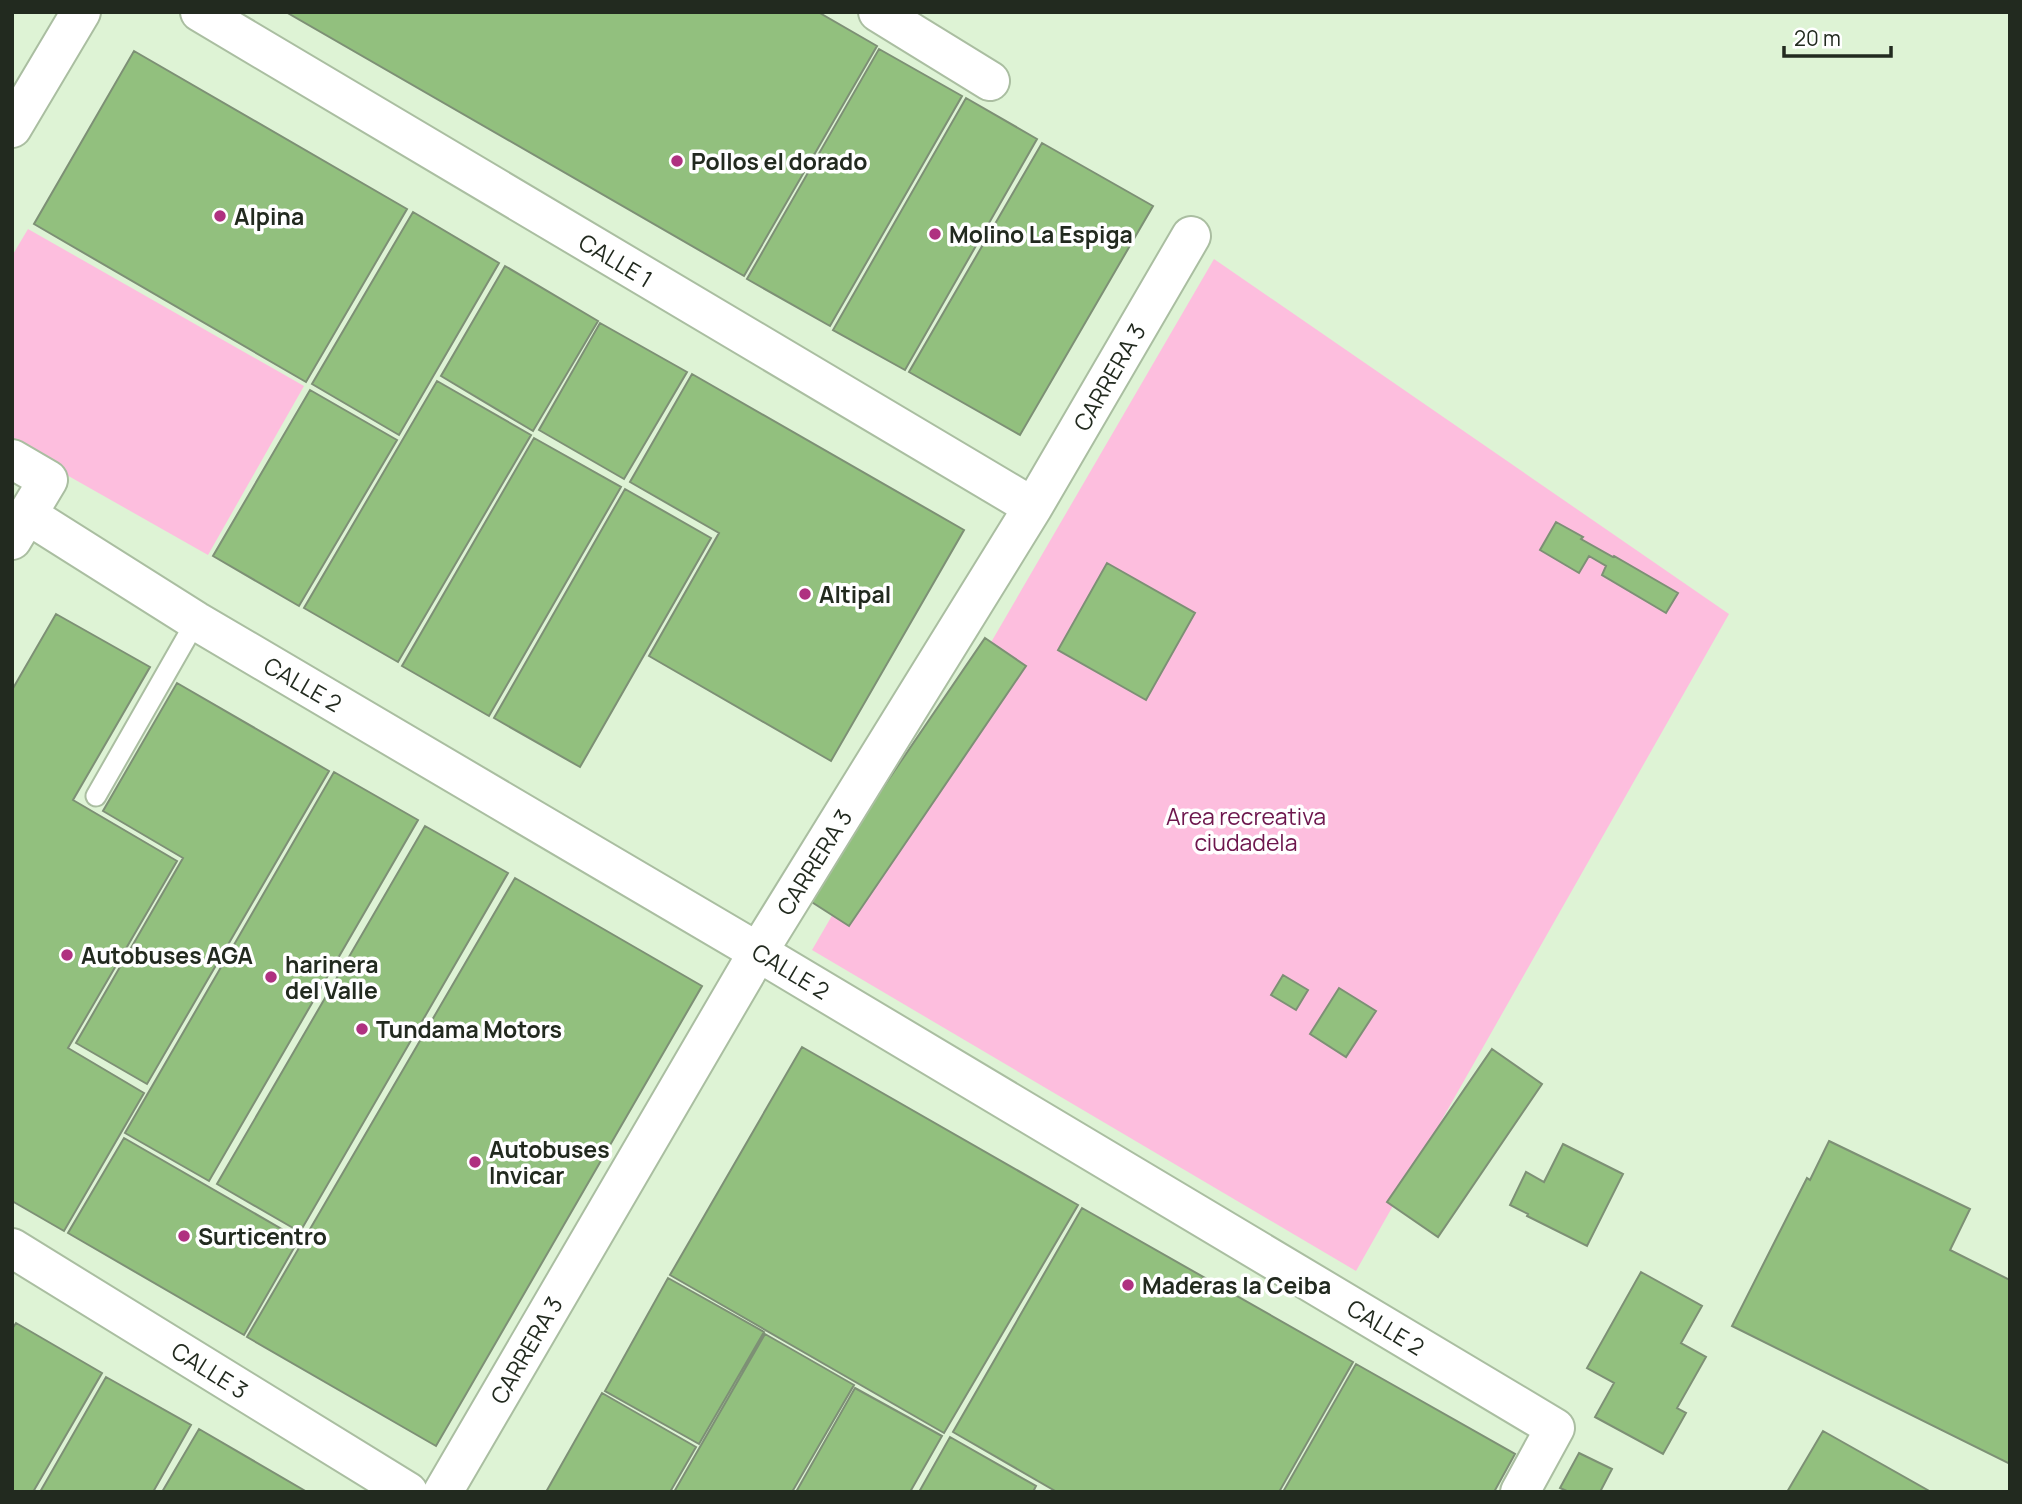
<svg xmlns="http://www.w3.org/2000/svg" width="2022" height="1504" font-family="Manrope,sans-serif">
<style>
.green{fill:#fdbede}
.building{fill:#92c07e;stroke:#7d9075;stroke-width:2}
.lines{fill:none;stroke-linecap:round;stroke-linejoin:round}
.lane-casing{stroke:#aabea1;stroke-width:23}
.street-casing{stroke:#aabea1;stroke-width:42}
.lane{stroke:#fff;stroke-width:19}
.street{stroke:#fff;stroke-width:38}
.poi-dot{fill:#af3180;stroke:#fff;stroke-width:2.5}
.labels{text-anchor:middle;dominant-baseline:central;stroke-width:7;stroke-linejoin:round;paint-order:stroke}
.poi-label{font-size:23px;font-weight:bold;fill:#222a1f;stroke:#fff;text-anchor:start}
.street-label{font-size:23px;fill:#222a1f;stroke:#fff}
.park-label{font-size:23px;fill:#6d164d;stroke:#fff}
</style>
<rect width="100%" height="100%" fill="#def3d5"/>
<path class="green" d="M28,229L304,386L208,555L12,444V256Z
M1214,259L1729,614L1356,1271L812,950Z"/>
<path class="building" d="M286,12H818L877,46L744,276Z
M879,49L962,96L830,326L747,279Z
M134,51L407,209L306,382L34,224Z
M966,98L1037,139L905,370L833,330Z
M1042,143L1153,206L1020,435L909,372Z
M413,212L499,263L399,435L312,384Z
M505,266L598,321L533,431L441,376Z
M600,323L687,372L624,479L539,430Z
M692,374L964,530L831,761L649,656L719,533L630,482Z
M437,381L531,435L398,662L304,608Z
M310,390L397,440L299,606L213,556Z
M534,438L621,487L489,716L402,666Z
M625,489L711,538L580,767L494,718Z
M1556,522L1583,537L1581,539L1613,557L1614,556L1678,593L1666,613L1602,575L1606,566L1589,556L1579,573L1540,550Z
M1107,563L1195,613L1146,700L1058,650Z
M56,614L150,667L73,800L177,861L68,1048L144,1093L64,1231L12,1201V690Z
M985,638L1026,666L849,926L807,899Z
M177,683L329,771L147,1084L76,1043L183,858L103,811Z
M334,772L418,820L209,1181L125,1133Z
M425,826L508,873L300,1232L217,1184Z
M515,878L702,986L436,1446L247,1337Z
M1283,975L1308,990L1296,1010L1271,995Z
M1339,988L1376,1011L1346,1057L1310,1034Z
M802,1047L1078,1205L944,1433L670,1275Z
M1492,1049L1542,1084L1438,1237L1387,1202Z
M124,1138L299,1239L244,1335L68,1233Z
M1829,1141L1970,1209L1950,1250L2010,1280V1464L1732,1326L1807,1178L1810,1180Z
M1563,1144L1623,1174L1587,1246L1527,1216L1528,1214L1510,1205L1526,1172L1544,1182Z
M1082,1208L1353,1362L1279,1492H1057L953,1432Z
M1641,1272L1702,1306L1681,1343L1706,1357L1677,1408L1686,1413L1663,1454L1595,1417L1614,1383L1587,1368Z
M668,1278L764,1332L699,1444L605,1391Z
M16,1323L102,1373L33,1492H12V1329Z
M765,1334L854,1385L792,1492H674Z
M1356,1364L1515,1454L1494,1492H1283Z
M106,1377L191,1425L153,1492H40Z
M855,1388L942,1436L910,1492H796Z
M602,1393L696,1447L670,1492H546Z
M199,1429L307,1492H162Z
M1823,1431L1931,1492H1787Z
M950,1437L1036,1486L1033,1492H919Z
M1579,1453L1612,1469L1600,1492H1569L1560,1488Z"/>
<g class="lines">
<g class="lane-casing">
<path id="lane" d="M96,796L196,621"/>
</g>
<g class="street-casing">
<path id="street" d="M200,12L1033,507
M878,12L990,81
M12,128L81,12
M12,459L48,480L12,540
M28,515L196,621L758,952L1555,1428L1520,1492
M12,1248L408,1492
M443,1492L758,952L1033,507L1191,236"/>
</g>
<use href="#lane" class="lane"/>
<use href="#street" class="street"/>
</g>
<g class="poi-dot">
<circle cx="677" cy="161" r="7"/>
<circle cx="220" cy="216" r="7"/>
<circle cx="935" cy="234" r="7"/>
<circle cx="805" cy="594" r="7"/>
<circle cx="67" cy="955" r="7"/>
<circle cx="271" cy="977" r="7"/>
<circle cx="362" cy="1029" r="7"/>
<circle cx="475" cy="1162" r="7"/>
<circle cx="184" cy="1236" r="7"/>
<circle cx="1128" cy="1285" r="7"/>
</g>
<g class="labels">
<g class="poi-label">
<text x="691" y="161">Pollos el dorado</text>
<text x="234" y="216">Alpina</text>
<text x="949" y="234">Molino La Espiga</text>
<text x="819" y="594">Altipal</text>
<text x="81" y="955">Autobuses AGA</text>
<text x="285" y="964">harinera<tspan x="285" dy="26">del Valle</tspan></text>
<text x="376" y="1029">Tundama Motors</text>
<text x="489" y="1149">Autobuses<tspan x="489" dy="26">Invicar</tspan></text>
<text x="198" y="1236">Surticentro</text>
<text x="1142" y="1285">Maderas la Ceiba</text>
</g>
<g class="street-label">
<text transform="translate(616 260) rotate(31)">CALLE 1</text>
<text transform="translate(1109 377) rotate(-60)">CARRERA 3</text>
<text transform="translate(303 684) rotate(30)">CALLE 2</text>
<text transform="translate(814 862) rotate(-58)">CARRERA 3</text>
<text transform="translate(791 971) rotate(31)">CALLE 2</text>
<text transform="translate(1386 1327) rotate(31)">CALLE 2</text>
<text transform="translate(526 1350) rotate(-60)">CARRERA 3</text>
<text transform="translate(210 1370) rotate(32)">CALLE 3</text>
</g>
<g class="park-label">
<text x="1246" y="816">Area recreativa<tspan x="1246" dy="26">ciudadela</tspan></text>
</g>
</g>
<rect width="2022" height="1504" fill="none" stroke="#222a1f" stroke-width="28"/>
<path d="M1784 46v10h107v-10" fill="none" stroke="#222a1f" stroke-width="3.5"/>
<text x="1794" y="46" font-size="21" fill="#222a1f" stroke="#ffffff" stroke-width="5" paint-order="stroke">20 m</text>
</svg>
